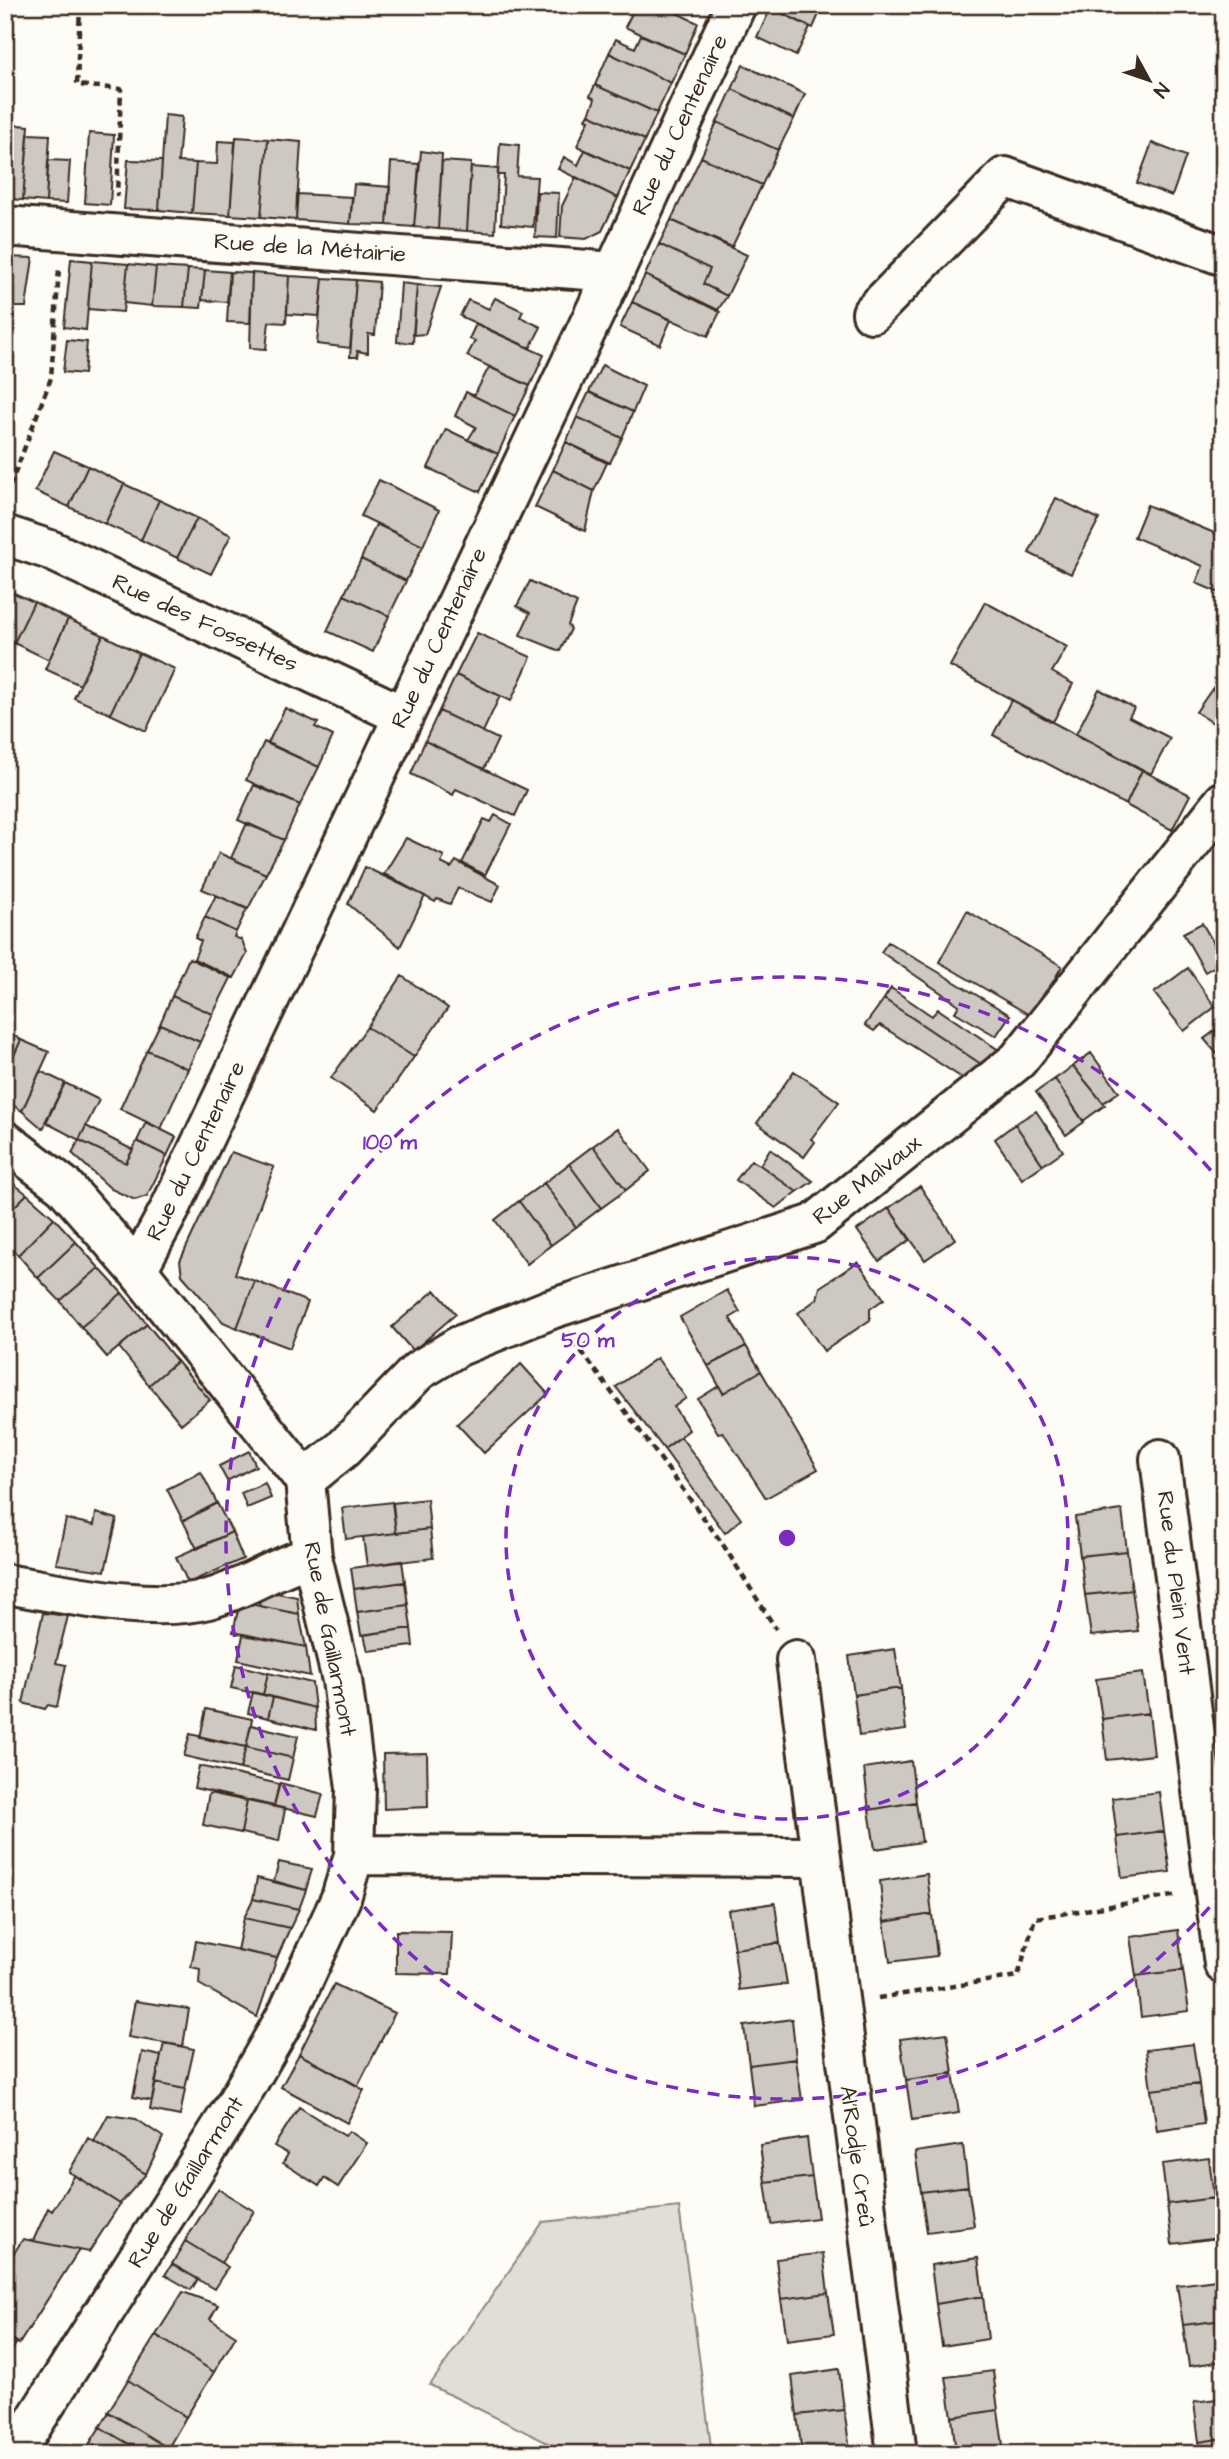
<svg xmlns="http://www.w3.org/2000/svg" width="1229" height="2459" font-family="'Architects Daughter',sans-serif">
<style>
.green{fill:#e1ded7;stroke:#8e847a;stroke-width:2}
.building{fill:#cdc8c2;stroke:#3b2a1e;stroke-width:2}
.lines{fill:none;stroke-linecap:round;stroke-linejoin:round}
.minor-casing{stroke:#3b2a1e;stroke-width:44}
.path{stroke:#3b2a1e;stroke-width:4.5;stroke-dasharray:7 5;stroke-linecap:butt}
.minor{stroke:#fdfcf7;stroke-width:38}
.ring{fill:none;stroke:#7b2cbf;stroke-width:3.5;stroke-dasharray:12 9}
.labels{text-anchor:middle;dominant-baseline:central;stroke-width:5;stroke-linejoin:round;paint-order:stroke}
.street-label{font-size:23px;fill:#3b2a1e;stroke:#fdfcf7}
.centre{fill:#7b2cbf;stroke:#fdfcf7;stroke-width:3.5}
.ring-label{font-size:21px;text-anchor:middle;font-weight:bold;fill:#7b2cbf;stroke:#fdfcf7;stroke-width:5;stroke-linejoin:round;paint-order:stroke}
</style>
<rect width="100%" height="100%" fill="#fdfcf7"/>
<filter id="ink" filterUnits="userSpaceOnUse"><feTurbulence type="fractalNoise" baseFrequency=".0143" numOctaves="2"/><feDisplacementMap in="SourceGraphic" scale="14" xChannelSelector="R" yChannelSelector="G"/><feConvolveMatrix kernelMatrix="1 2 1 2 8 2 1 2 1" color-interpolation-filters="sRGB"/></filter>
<g filter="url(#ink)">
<path class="green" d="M679,2207L712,2454H570L430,2385L543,2222Z"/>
<path class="building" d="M621,5H660L698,23L685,54L625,27L632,13Z
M772,5H823L813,28L771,8Z
M771,8L810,27L796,56L757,37Z
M641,35L685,54L671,83L609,53L616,39L635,48Z
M609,53L671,83L657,113L595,85Z
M743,65L805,94L794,119L732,89Z
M595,85L657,113L645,140L589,114L595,99L590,96Z
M732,89L794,119L778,150L717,122Z
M589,114L645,140L630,171L577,146L589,120L586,119Z
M165,115L182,117L178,162L196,163L192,213L159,210Z
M717,122L778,150L762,185L701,157Z
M5,124L29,126L23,200L5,199Z
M89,133L114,135L110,205L85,203Z
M28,134L50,135L46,202L23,200Z
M236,137L268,139L261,217L230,215Z
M268,139L301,142L296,220L261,217Z
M218,141L235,142L230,215L192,213L196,163L217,164Z
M500,143L519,145L517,176L537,177L533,227L501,224L504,175H498Z
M1152,143L1186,156L1172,196L1137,183Z
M585,150L630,171L618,198L558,169L564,157L578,165Z
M421,151L442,154L438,229L414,227Z
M701,157L762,185L732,247L671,220Z
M48,160L70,161L67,203L46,202Z
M128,160L162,161L159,210L124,209Z
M442,161L471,163L467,231L438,229Z
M391,162L419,164L414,227L387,225Z
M471,167L498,169L495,233L467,231Z
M576,177L618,198L602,231L586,239L560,237L562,206Z
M354,184L390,187L387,225L350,224Z
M537,192L559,193L557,238L535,237Z
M297,194L352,197L350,224L296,220Z
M671,220L747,255L727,296L703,284L710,269L659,244Z
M659,244L710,269L703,284L727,296L718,310L645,275Z
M5,257L33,258L26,307H5Z
M71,259L92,261L86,330L64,327Z
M92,261L128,264L123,312L88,309Z
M128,264L156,267L152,306L124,303Z
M156,267L188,269L184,307L152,306Z
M188,269L205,270L201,308L184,307Z
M205,270L230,272L227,302L202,300Z
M230,272L252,273L250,323L227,322Z
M252,273L289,276L286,323L269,322L266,349L250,348Z
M645,275L720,312L708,336L632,302Z
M289,276L323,278L319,316L287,314Z
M323,278L356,280L350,348L317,344Z
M356,280L379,282L375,335L368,334V353L357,351L358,357H350Z
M401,283L417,285L413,343L397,342Z
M417,285L441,287L425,334L413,335Z
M495,298L523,311L520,317L541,327L530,348L460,316L468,300L489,309Z
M632,302L671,320L660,345L620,327Z
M476,324L544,355L530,386L467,356L475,341L469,339Z
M67,340L87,342L84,374L63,372Z
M602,365L644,386L633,412L589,392Z
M489,367L530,386L515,416L474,396Z
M466,392L515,416L498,454L468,440L476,427L455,416Z
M589,392L633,412L622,438L577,417Z
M577,417L622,438L610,463L566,442Z
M5,418L12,419L5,456Z
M446,429L498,454L480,492L428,468Z
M566,442L607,463L594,491L553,470Z
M54,451L88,466L69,507L35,491Z
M88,466L124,484L105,524L69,507Z
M553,470L594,491L585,531L535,507Z
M379,480L439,510L423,546L361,516Z
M124,484L159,500L141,540L105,524Z
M1056,498L1099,519L1071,574L1029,553Z
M159,500L197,518L177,558L141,540Z
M1147,505L1224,537V595L1196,583L1203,566L1134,537Z
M197,518L231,535L211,574L177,558Z
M376,524L423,546L406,581L361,559Z
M361,559L406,581L389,616L344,595Z
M530,581L577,603L568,625L571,629L560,651L520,635L530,613L517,606Z
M5,589L34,602L14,643L5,639Z
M344,595L389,616L373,652L327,631Z
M34,602L68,619L49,660L14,643Z
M985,602L1067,647L1052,672L1073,684L1053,722L950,666Z
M68,619L103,635L80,685L45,669Z
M477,633L531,657L511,701L456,675Z
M103,635L139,653L110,714L74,698Z
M139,653L175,669L146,731L110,714Z
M1224,673V696L1212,689Z
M456,675L500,696L483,732L439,711Z
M1099,689L1134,708L1129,717L1170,738L1151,774L1076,734Z
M1212,689L1224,696V730L1196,712Z
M1011,700L1142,770L1126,805L993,735Z
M285,708L318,723L315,727L333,736L319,767L268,743Z
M439,711L498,739L484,769L425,741Z
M425,741L527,790L515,816L456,789L453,795L411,774Z
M264,742L319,767L300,805L246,780Z
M1142,770L1190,795L1172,830L1126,805Z
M254,785L300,805L284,840L238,820Z
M495,815L511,824L485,875L462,863L484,819L491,822Z
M247,823L284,840L266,874L231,858Z
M406,838L444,856L441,863L451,868L456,861L500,885L492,902L458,888L450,904L437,899L435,902L384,874Z
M219,853L266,874L248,909L202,889Z
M365,867L425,896L400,947L348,904Z
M216,895L247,909L236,932L205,917Z
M967,911L1062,966L1033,1017L939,962Z
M205,917L236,932L234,937L242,940L247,954L234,978L194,959L201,941L195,938Z
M1202,923L1224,961L1205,972L1183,933Z
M888,942L1010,1015L996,1036L955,1012L959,1005L881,952Z
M189,958L231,978L213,1014L172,996Z
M1188,968L1215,1007L1184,1031L1154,993Z
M402,976L448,1008L414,1057L367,1027Z
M891,988L932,1016L938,1009L1003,1053L987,1068L884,999Z
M172,996L213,1014L200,1042L160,1024Z
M884,999L987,1068L970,1083L880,1025L874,1031L865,1025Z
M160,1024L200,1042L188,1069L147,1050Z
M1224,1024V1049L1217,1054L1204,1039Z
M367,1027L414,1057L377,1110L331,1078Z
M5,1030L21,1040L5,1075Z
M21,1040L49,1052L22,1111L5,1100V1075Z
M147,1050L188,1069L161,1129L120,1109Z
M1091,1053L1119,1092L1103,1103L1073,1066Z
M1073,1066L1105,1105L1083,1121L1055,1079Z
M40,1071L65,1083L43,1129L22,1111Z
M794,1071L839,1102L811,1139L815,1142L804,1157L757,1123Z
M1055,1079L1084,1122L1066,1135L1036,1092Z
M65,1083L99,1100L79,1140L45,1122Z
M1036,1111L1063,1151L1043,1165L1015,1124Z
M146,1122L176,1137L167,1156L137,1141Z
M1015,1124L1043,1165L1022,1179L995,1139Z
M86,1126L133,1150L126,1163L79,1140Z
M618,1128L650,1171L626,1190L593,1146Z
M79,1140L126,1163L137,1141L167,1156L147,1196L135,1200L111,1189L72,1153Z
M593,1146L626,1190L601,1208L569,1164Z
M770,1149L813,1181L797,1192L760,1165Z
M231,1152L274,1167L235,1274L255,1281L237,1328L223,1322L182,1275L180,1261Z
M751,1160L760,1165L797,1192L776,1208L736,1180Z
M569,1164L601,1208L576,1227L544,1183Z
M5,1177L27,1194L5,1216Z
M544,1183L576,1227L551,1245L519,1201Z
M920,1186L955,1239L925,1260L889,1208Z
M27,1194L54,1218L18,1255L5,1243V1216Z
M519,1201L551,1245L527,1264L495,1220Z
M889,1208L910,1240L879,1261L857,1230Z
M54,1218L76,1242L38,1278L18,1255Z
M76,1242L99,1268L60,1301L38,1278Z
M858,1262L884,1299L870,1309V1320L824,1351L798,1313L817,1299L820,1287Z
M99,1268L122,1293L81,1327L60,1301Z
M255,1281L308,1302L290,1348L237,1328Z
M435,1290L456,1314L413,1351L392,1327Z
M727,1290L740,1312L730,1318L746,1346L708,1366L680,1317Z
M122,1293L147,1324L107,1357L81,1327Z
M147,1324L177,1361L149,1385L119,1347Z
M746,1346L761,1371L723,1393L708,1366Z
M657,1358L686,1398L674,1407L689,1430L664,1449L616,1387Z
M177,1361L210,1400L181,1424L149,1385Z
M521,1364L548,1394L484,1453L457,1424Z
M761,1371L818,1469L766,1498L723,1432L718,1433L698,1399L719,1386L723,1393Z
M681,1437L741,1519L725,1533L664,1449Z
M249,1451L256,1466L227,1481L219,1466Z
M201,1472L217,1503L183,1521L167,1489Z
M265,1483L271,1498L247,1508L241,1493Z
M427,1499L430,1529L396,1533L393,1503Z
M392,1502L396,1533L346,1539L342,1508Z
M217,1503L232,1532L197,1549L183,1521Z
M1122,1510L1127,1551L1080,1556L1075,1517Z
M96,1513L117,1519L105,1571L56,1564L66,1519L94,1525Z
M430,1529L433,1558L367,1566L363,1537Z
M232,1532L243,1559L188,1583L176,1557Z
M1127,1551L1132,1590L1085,1595L1080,1556Z
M402,1561L405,1582L354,1589L351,1568Z
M405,1582L408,1605L357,1612L354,1589Z
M262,1590L297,1597L299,1614L259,1606Z
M1132,1590L1138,1631L1091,1636L1085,1595Z
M240,1602L299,1614L306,1647L233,1632Z
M408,1605L411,1628L361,1635L357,1612Z
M43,1613L68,1616L56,1663L66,1665L57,1707L48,1705L45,1709L23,1703Z
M411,1628L413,1646L368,1651L364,1635Z
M243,1635L306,1647L310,1676L238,1660Z
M895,1649L901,1688L854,1695L849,1656Z
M236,1665L268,1673L263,1695L231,1688Z
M268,1673L312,1683L315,1708L263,1695Z
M1143,1673L1149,1713L1102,1719L1096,1679Z
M901,1688L906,1730L859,1736L854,1695Z
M253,1692L273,1697L268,1718L248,1713Z
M273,1697L315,1708L316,1730L268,1718Z
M206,1709L252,1719L246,1747L200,1738Z
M1149,1713L1154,1755L1107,1760L1102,1719Z
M251,1725L298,1736L293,1758L246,1747Z
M190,1734L246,1747L240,1769L184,1756Z
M246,1747L293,1758L288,1780L240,1769Z
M427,1753L428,1807L384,1809L383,1754Z
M911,1761L916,1802L869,1810L864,1768Z
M199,1766L279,1784L274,1806L194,1788Z
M280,1783L323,1794L317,1816L274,1806Z
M1159,1792L1164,1831L1117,1837L1112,1798Z
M209,1793L247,1801L241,1833L203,1825Z
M247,1801L285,1809L279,1841L241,1833Z
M916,1802L922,1842L875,1849L869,1810Z
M1164,1831L1170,1872L1122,1878L1117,1837Z
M279,1862L312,1869L306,1890L274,1881Z
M927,1874L932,1914L884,1922L880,1881Z
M257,1878L306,1890L299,1909L253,1899Z
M253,1899L299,1909L290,1928L244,1918Z
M775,1903L780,1943L734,1949L728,1910Z
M932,1914L937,1956L890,1962L884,1922Z
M244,1918L290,1928L277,1958L237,1950Z
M1178,1930L1183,1970L1136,1976L1130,1937Z
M396,1931L452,1932L450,1974L396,1973Z
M196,1941L277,1958L257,2017L199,1984L200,1969L191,1967Z
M780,1943L787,1984L739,1990L734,1949Z
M1183,1970L1189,2011L1141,2017L1136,1976Z
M334,1984L395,2013L358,2086L299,2054Z
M135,2001L189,2009L183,2046L128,2037Z
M792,2019L796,2059L749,2065L744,2026Z
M947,2033L953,2073L906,2080L900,2039Z
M164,2043L194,2049L185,2089L155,2083Z
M1193,2044L1199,2084L1151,2090L1146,2050Z
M142,2052L161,2056L152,2101L133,2097Z
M299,2054L364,2090L347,2123L281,2087Z
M796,2059L802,2100L754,2106L749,2065Z
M953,2073L959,2113L912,2120L906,2080Z
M155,2083L185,2089L180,2116L150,2110Z
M1199,2084L1204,2124L1157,2131L1151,2090Z
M299,2107L345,2136L349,2131L367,2143L338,2187L324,2178L319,2186L283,2163L288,2154L274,2146Z
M108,2115L136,2119L163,2137L146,2174L94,2141Z
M88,2138L146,2174L120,2204L69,2172Z
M807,2138L812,2177L765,2182L760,2145Z
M963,2145L968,2186L921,2192L915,2152Z
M1209,2158L1214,2198L1167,2204L1162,2164Z
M75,2175L120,2204L89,2252L33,2241L48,2208L52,2211Z
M812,2177L818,2218L771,2224L765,2182Z
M968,2186L974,2226L927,2232L921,2192Z
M218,2189L254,2211L221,2263L185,2241Z
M1214,2198L1219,2238L1172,2244L1167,2204Z
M23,2239L79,2250L19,2344L5,2335V2267Z
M185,2241L228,2267L214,2289L172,2264Z
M823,2253L828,2293L781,2299L776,2259Z
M978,2258L983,2296L936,2304L931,2265Z
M172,2264L198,2279L191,2290L165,2275Z
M1224,2279V2320L1183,2325L1177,2285Z
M183,2292L218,2305L210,2319L236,2336L214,2372L156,2335Z
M828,2293L834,2334L787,2340L781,2299Z
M983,2296L988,2339L942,2346L936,2304Z
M1224,2320V2361L1189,2366L1183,2325Z
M5,2335L17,2342L5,2361Z
M156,2335L214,2372L186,2417L128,2380Z
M839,2369L844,2410L797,2415L792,2376Z
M993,2371L998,2410L952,2417L946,2377Z
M128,2380L186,2417L168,2448L108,2412Z
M1224,2398V2438L1199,2442L1194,2402Z
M844,2410L850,2450L802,2454L797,2415Z
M998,2410L1004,2452L956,2454L952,2417Z
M109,2412L166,2447L162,2454H146L100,2427Z
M100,2427L146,2454H109L90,2443Z
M1224,2438V2454H1200L1199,2442Z
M90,2443L109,2454H84Z"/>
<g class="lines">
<g class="minor-casing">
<path id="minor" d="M5,226L614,272
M872,313L1005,177L1224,256
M5,535L50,550L402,715
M5,1141L64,1186L137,1270L305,1480L312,1557L342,1680L356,1788L354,1855L341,1898L288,2013L234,2107L14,2454
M137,1270L169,1211L614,272L736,5
M1160,1459L1224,1964
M305,1480L343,1449L418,1371L459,1346L551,1309L814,1224L1018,1060L1224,801
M5,1584C64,1593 150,1614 208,1599C244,1590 275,1566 312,1557
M796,1660L897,2454
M354,1855L821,1857"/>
</g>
<path class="path" d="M80,5L77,85L121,89L117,197
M6,497L51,378L59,269
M574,1341L722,1543L776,1629
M878,1998L1018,1976L1035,1918L1179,1895"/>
<use href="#minor" class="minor"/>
</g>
</g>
<g class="ring">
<circle cx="787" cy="1538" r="281"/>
<path d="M1223 1891A561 561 0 1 1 1223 1185"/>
</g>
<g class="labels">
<g class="street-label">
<text transform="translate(680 125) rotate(-65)">Rue du Centenaire</text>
<text transform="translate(310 248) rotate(4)">Rue de la Métairie</text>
<text transform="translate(205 623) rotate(25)">Rue des Fossettes</text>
<text transform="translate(439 638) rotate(-65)">Rue du Centenaire</text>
<text transform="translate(196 1151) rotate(-64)">Rue du Centenaire</text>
<text transform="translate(867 1180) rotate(-38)">Rue Malvaux</text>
<text transform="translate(1176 1583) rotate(83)">Rue du Plein Vent</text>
<text transform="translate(330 1639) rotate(79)">Rue de Gaillarmont</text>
<text transform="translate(857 2156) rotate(82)">Al'Rodje Creû</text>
<text transform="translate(186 2182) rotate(-58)">Rue de Gaillarmont</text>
</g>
</g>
<circle cx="787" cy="1538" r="10" class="centre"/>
<g class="ring-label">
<text x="390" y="1149">100 m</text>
<text x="588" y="1347">50 m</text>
</g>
<rect width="1229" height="2459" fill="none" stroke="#fdfcf7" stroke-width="28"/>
<rect x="14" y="14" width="1201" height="2431" fill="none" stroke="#3b2a1e" stroke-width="2.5" filter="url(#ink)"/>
<g transform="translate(1149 80) rotate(130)" stroke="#fdfcf7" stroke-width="5" paint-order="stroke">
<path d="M0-5L12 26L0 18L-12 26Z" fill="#3b2a1e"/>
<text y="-10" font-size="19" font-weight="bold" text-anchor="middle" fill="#3b2a1e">N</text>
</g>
</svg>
